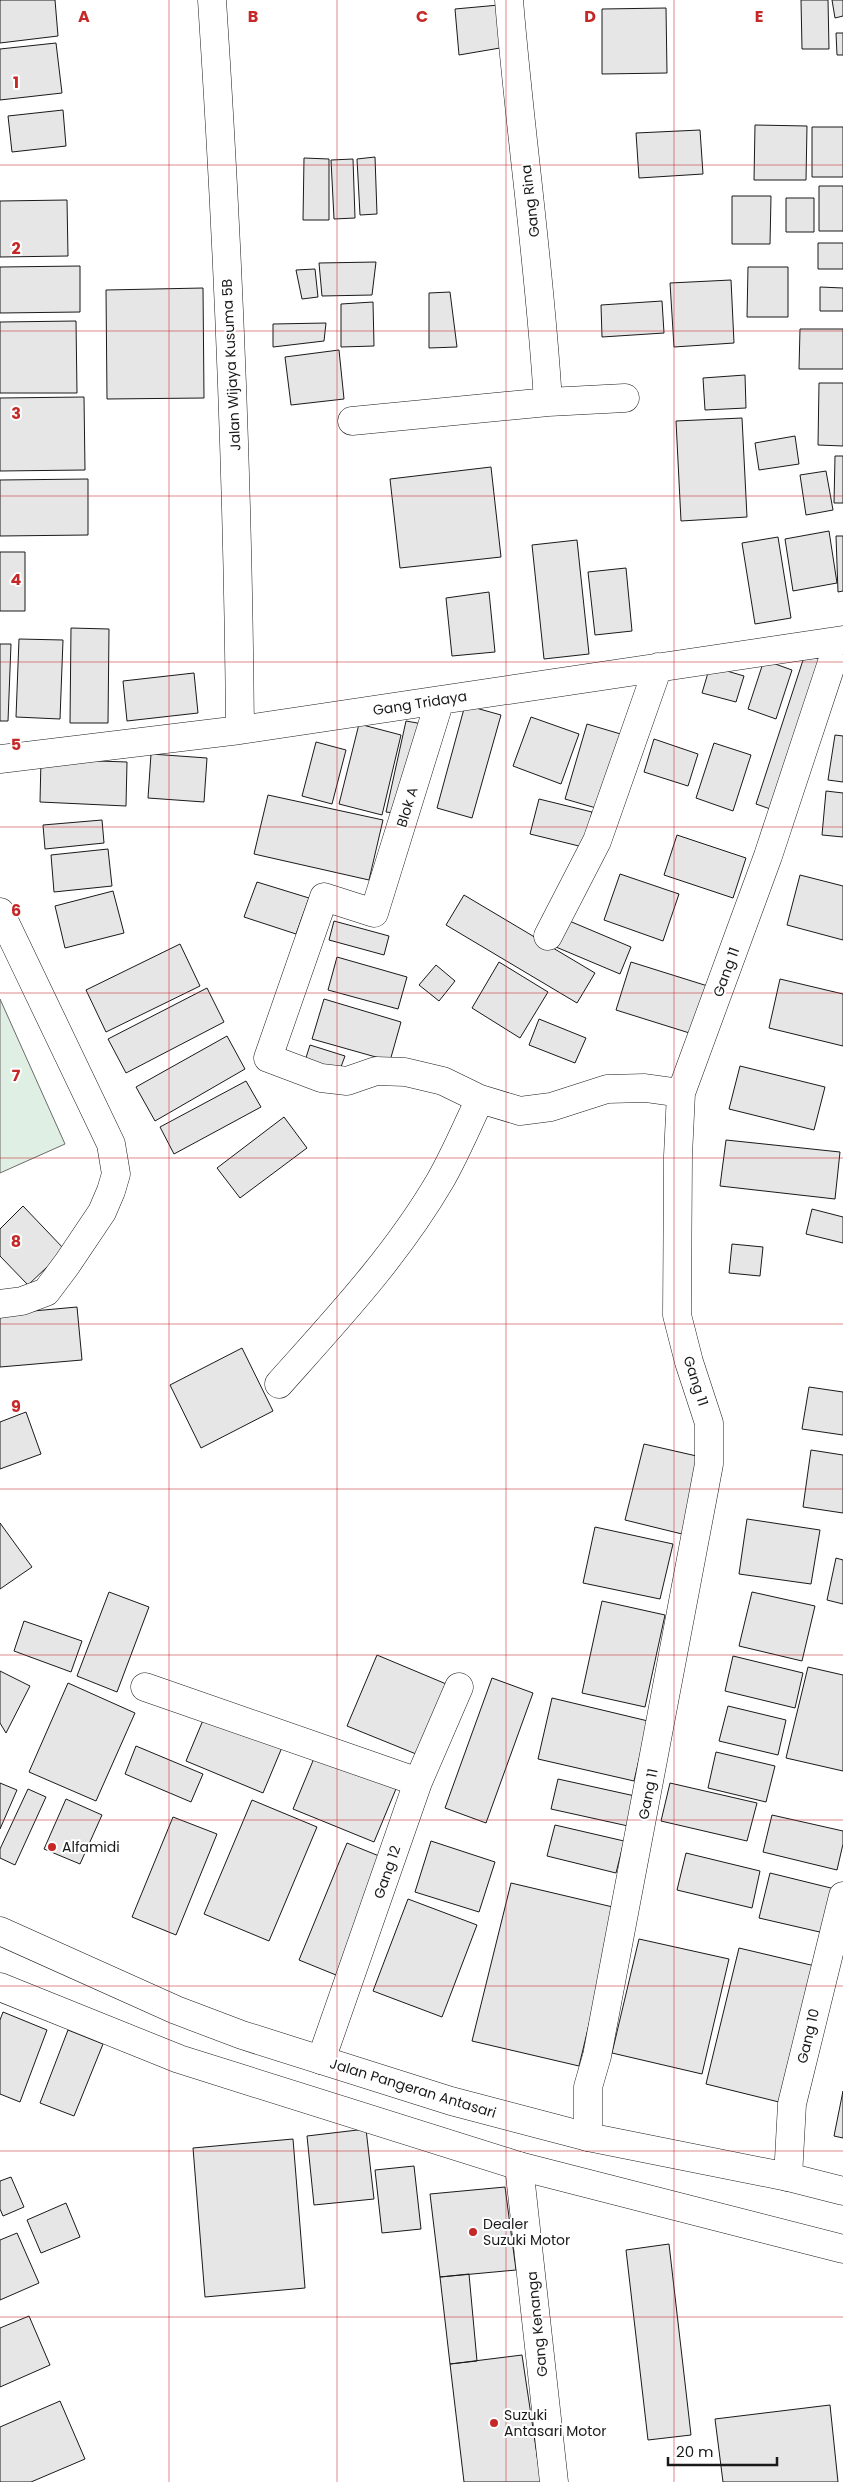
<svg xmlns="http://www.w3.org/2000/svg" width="843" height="2482" font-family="Poppins,sans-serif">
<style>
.pitch{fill:#e0efe3;stroke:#6a6a6a}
.building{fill:#e6e6e6;stroke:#1a1a1a}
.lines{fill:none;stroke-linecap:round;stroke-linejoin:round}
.minor-casing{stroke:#1a1a1a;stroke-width:29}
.highway-casing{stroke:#1a1a1a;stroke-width:29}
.minor{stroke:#fff;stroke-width:28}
.highway{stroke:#fff;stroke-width:28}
.grid{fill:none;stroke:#c62828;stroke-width:1;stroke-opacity:0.55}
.poi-dot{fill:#c62828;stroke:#fff;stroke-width:2}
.labels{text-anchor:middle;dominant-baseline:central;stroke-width:4;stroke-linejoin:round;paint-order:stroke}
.street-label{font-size:14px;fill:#1a1a1a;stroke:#fff}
.poi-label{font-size:14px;fill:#1a1a1a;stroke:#fff;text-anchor:start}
.grid-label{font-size:16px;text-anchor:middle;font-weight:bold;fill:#c62828;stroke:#fff;stroke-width:4;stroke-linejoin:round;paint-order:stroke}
</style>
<rect width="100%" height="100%" fill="#fff"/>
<path class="pitch" d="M0,999L65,1144L0,1173Z"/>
<path class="building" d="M0,0H55L58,36L0,43Z
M801,0H828L829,49H802Z
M832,0H843V16L835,18Z
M499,5L500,48L459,55L455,9Z
M666,8L667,73L602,74V9Z
M836,33H843V55H837Z
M56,43L62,93L0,100V49Z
M63,110L66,146L12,152L8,116Z
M755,125L807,126L806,180H754Z
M812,127H843V177H812Z
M700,130L703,174L639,178L636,133Z
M375,157L377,214L360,215L357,159Z
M304,158L329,159V220H303Z
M353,159L355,218L334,219L331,160Z
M819,186H843V231H819Z
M732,196H771L770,244H732Z
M786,198H814V232H786Z
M67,200L68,256L0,257V201Z
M818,243H843V269H818Z
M376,262L372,295L322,296L319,263Z
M80,266V312L0,313V267Z
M748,267H788V317H747Z
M315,269L318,297L302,299L296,270Z
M731,280L734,343L674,347L670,283Z
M820,287L843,288V311H820Z
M203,288L204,398L107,399L106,290Z
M450,292L457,347L429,348V293Z
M662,301L664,333L602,337L601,305Z
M373,302L374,346L341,347V304Z
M76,321L77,393H0V322Z
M326,323L324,341L273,347V324Z
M800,329H843V369H799Z
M339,350L344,399L291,405L285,357Z
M745,375L746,408L705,410L703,378Z
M819,383H843V446L818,445Z
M84,397L85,470L0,471V398Z
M742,418L747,517L681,521L676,421Z
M795,436L799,464L759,470L755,443Z
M835,456H843V503H834Z
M491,467L501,557L400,568L390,479Z
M826,471L833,510L806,515L800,475Z
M88,479V535L0,536V480Z
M829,531L837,583L793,591L785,539Z
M836,536H843V591L838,592Z
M778,537L791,618L755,624L742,543Z
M577,540L589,654L544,659L532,545Z
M0,552H25V611H0Z
M626,568L632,631L595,635L588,572Z
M489,592L495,652L452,656L446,598Z
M71,628L109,629L108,723H70Z
M19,639L63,640L60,719L16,717Z
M0,644H11L8,721H0Z
M805,654L825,661L776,811L756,804Z
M764,660L792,670L776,719L748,709Z
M710,666L744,676L736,702L702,693Z
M194,673L198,713L127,721L123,681Z
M465,705L501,715L472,818L437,808Z
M531,717L579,734L561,784L513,766Z
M406,721L423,724L402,814L386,812Z
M359,724L401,735L382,815L339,804Z
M587,724L624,735L603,810L565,799Z
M835,735L843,736V782L828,780Z
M654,739L698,754L688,786L644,772Z
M316,742L346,750L332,804L302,796Z
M714,743L751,755L733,811L696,798Z
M151,754L207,758L204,802L148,798Z
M41,759L127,762L126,806L40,802Z
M826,791L843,793V837L822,835Z
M268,795L383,820L369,880L254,854Z
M539,799L592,812L583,847L530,834Z
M102,820L104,843L45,849L43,825Z
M677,835L746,858L733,898L664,875Z
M108,849L112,886L54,892L51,855Z
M620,874L679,894L663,941L604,920Z
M800,875L843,886V940L787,925Z
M257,882L309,898L296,934L244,917Z
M113,891L124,933L65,948L55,906Z
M464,895L595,973L577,1003L446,925Z
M567,920L631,947L620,974L556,947Z
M334,921L389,936L384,955L329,940Z
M180,944L200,986L106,1032L86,990Z
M337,957L407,977L398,1009L328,990Z
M499,962L548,992L520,1038L472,1008Z
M631,962L714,988L699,1036L616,1010Z
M436,965L455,981L439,1001L419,985Z
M780,979L843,994V1046L769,1028Z
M207,988L224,1022L126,1073L108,1039Z
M324,999L401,1022L390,1061L312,1039Z
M539,1019L586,1038L575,1063L529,1045Z
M227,1036L245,1069L155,1121L136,1087Z
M310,1045L345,1056L338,1075L304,1064Z
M740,1066L825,1087L814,1130L729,1109Z
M246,1081L261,1107L174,1154L160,1127Z
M284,1117L307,1148L240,1198L217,1168Z
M726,1140L840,1152L835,1199L720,1186Z
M23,1206L65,1250L28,1285L0,1256V1229Z
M812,1209L843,1217V1243L806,1234Z
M732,1244L763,1247L760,1276L729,1273Z
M77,1307L82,1360L0,1367V1314Z
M242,1348L273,1411L201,1448L170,1385Z
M809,1387L843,1392V1435L802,1429Z
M26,1412L41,1454L0,1469V1422Z
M644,1444L701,1457L682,1534L625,1520Z
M811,1450L843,1455V1513L803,1507Z
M747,1519L820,1530L811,1584L739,1574Z
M0,1523L32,1567L0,1589Z
M595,1527L673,1544L660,1599L583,1583Z
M836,1558L843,1560V1604L827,1600Z
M109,1592L149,1607L117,1692L77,1676Z
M752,1592L815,1606L802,1661L739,1646Z
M602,1601L665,1615L645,1707L582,1693Z
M24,1621L82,1641L71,1672L14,1651Z
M377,1655L451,1686L421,1756L347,1726Z
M733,1656L803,1673L795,1708L725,1691Z
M808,1667L843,1675V1771L786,1758Z
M0,1671L30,1686L6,1733L0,1723Z
M492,1678L533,1693L486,1823L445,1808Z
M68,1683L135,1713L96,1801L29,1772Z
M552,1698L648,1721L634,1781L538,1759Z
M728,1706L786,1720L778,1755L719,1741Z
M206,1713L283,1745L263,1793L186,1761Z
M136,1746L203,1774L191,1802L125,1774Z
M317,1751L398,1784L374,1842L293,1809Z
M716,1752L775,1766L766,1802L708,1788Z
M558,1779L635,1796L628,1826L551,1809Z
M0,1783L17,1790L0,1829Z
M670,1783L757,1803L747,1841L661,1821Z
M28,1789L46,1797L15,1865L0,1858V1849Z
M66,1799L102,1815L80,1864L44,1849Z
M252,1800L317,1827L269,1941L204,1914Z
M772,1815L843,1831V1844L837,1870L763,1852Z
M173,1817L217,1834L176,1935L132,1917Z
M555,1825L624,1841L616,1873L547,1856Z
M431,1841L495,1862L479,1912L415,1892Z
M347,1843L384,1858L336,1975L299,1960Z
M686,1853L760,1871L752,1908L677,1890Z
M770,1873L835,1889L824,1933L759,1918Z
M511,1883L617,1908L579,2066L472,2041Z
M408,1899L477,1925L442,2017L373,1991Z
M639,1939L729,1959L702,2074L612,2053Z
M739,1948L815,1966L783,2103L706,2084Z
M3,2012L47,2030L20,2102L0,2094V2020Z
M68,2030L103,2044L74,2116L40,2103Z
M843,2091V2138L834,2136Z
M366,2129L374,2199L314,2205L307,2136Z
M293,2139L305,2288L205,2297L193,2148Z
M414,2166L421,2229L382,2233L375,2170Z
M11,2177L24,2207L3,2216L0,2209V2181Z
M505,2187L516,2270L440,2277L430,2194Z
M66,2203L80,2237L41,2253L27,2220Z
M17,2233L39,2283L0,2300V2240Z
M669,2244L691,2435L648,2440L626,2250Z
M469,2274L477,2361L450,2364L440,2277Z
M29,2316L50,2365L0,2387V2328Z
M522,2355L541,2482H464L450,2364Z
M60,2401L85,2459L31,2482H0V2427Z
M830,2405L838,2482H723L715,2419Z"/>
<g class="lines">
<g class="minor-casing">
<path id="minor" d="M212,0C228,243 238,487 240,730
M509,0C520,134 540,267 548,402
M352,421L548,402L625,398
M440,700L374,913L324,897L268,1058L321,1078L347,1081L376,1071L405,1072L443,1081L480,1099L520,1111L551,1107L607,1089L645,1088L681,1093
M0,759L240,730L843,640
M0,912L111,1144L116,1174L111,1191L102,1212L67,1264L46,1292L22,1301L0,1304
M548,936L597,841L658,667
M279,1384C337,1319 396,1256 440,1181C455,1155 467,1126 480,1099
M145,1687L418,1782
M321,2060L418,1782L459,1687
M588,2137V2087L597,2056L709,1464V1423L689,1362L677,1315L678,1156L681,1093L768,856L839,641
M519,2166L554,2482
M788,2177L792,2104L843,1896"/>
</g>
<g class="highway-casing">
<path id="highway" d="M0,1931L176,2010L242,2035L451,2101L588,2137L788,2177L843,2191
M0,1987L179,2059L519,2166L843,2249"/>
</g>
<use href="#minor" class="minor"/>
<use href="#highway" class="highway"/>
</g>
<path class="grid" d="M169,0V2482M337,0V2482M506,0V2482M674,0V2482M0,165H843M0,331H843M0,496H843M0,662H843M0,827H843M0,993H843M0,1158H843M0,1324H843M0,1489H843M0,1655H843M0,1820H843M0,1986H843M0,2151H843M0,2317H843"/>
<g class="poi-dot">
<circle cx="52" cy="1847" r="5"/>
<circle cx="473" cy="2232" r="5"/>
<circle cx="494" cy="2423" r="5"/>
</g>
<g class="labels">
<g class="street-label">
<text transform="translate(530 201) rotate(-97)">Gang Rina</text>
<text transform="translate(231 365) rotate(-93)">Jalan Wijaya Kusuma 5B</text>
<text transform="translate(420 703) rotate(-9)">Gang Tridaya</text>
<text transform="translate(407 807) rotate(-73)">Blok A</text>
<text transform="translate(726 972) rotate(-70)">Gang 11</text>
<text transform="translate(696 1381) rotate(72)">Gang 11</text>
<text transform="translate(648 1794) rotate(-79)">Gang 11</text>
<text transform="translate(387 1872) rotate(-71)">Gang 12</text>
<text transform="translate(808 2036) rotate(-77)">Gang 10</text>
<text transform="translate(413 2088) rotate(17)">Jalan Pangeran Antasari</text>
<text transform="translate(537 2324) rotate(-96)">Gang Kenanga</text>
</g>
<g class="poi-label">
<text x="62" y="1847">Alfamidi</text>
<text x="483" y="2224">Dealer<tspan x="483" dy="16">Suzuki Motor</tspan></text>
<text x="504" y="2415">Suzuki<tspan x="504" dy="16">Antasari Motor</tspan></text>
</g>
</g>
<g class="grid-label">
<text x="84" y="22">A</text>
<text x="253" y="22">B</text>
<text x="422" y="22">C</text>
<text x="590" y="22">D</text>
<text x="759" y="22">E</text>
<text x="16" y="88">1</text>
<text x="16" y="254">2</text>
<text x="16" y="419">3</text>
<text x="16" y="585">4</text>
<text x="16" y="750">5</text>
<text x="16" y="916">6</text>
<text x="16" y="1081">7</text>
<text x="16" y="1247">8</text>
<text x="16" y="1412">9</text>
</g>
<path d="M668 2457v8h109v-8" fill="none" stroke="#1a1a1a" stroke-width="2.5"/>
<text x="676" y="2457" font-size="15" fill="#1a1a1a" stroke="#ffffff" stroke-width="4" paint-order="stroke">20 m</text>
</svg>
